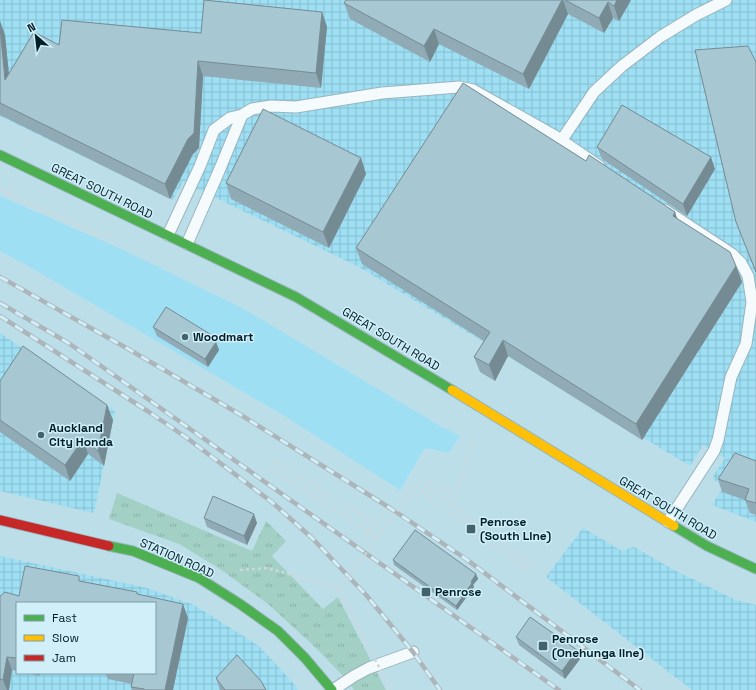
<svg xmlns="http://www.w3.org/2000/svg" width="756" height="690" font-family="'Space Grotesk',sans-serif">
<style>
.built{fill:#9edff4}
.industrial{fill:url(#industrial-grid);fill-rule:evenodd}
.grass{fill:url(#grass-tufts)}
.lines{fill:none;stroke-linecap:round;stroke-linejoin:round}
.lane-casing{stroke:#97b5bf;stroke-width:13}
.fast-casing{stroke:#97b5bf;stroke-width:11}
.slow-casing{stroke:#97b5bf;stroke-width:11}
.jam-casing{stroke:#97b5bf;stroke-width:11}
.path{stroke:#cdd8dc;stroke-width:2.5;stroke-dasharray:3 3;stroke-linecap:butt}
.lane{stroke:#f5fafc;stroke-width:11}
.fast{stroke:#4caf50;stroke-width:9}
.slow{stroke:#ffc107;stroke-width:9}
.jam{stroke:#c62828;stroke-width:9}
.rail-casing{stroke:#acb5b9;stroke-width:4.5}
.rail{stroke:#d1eff9;stroke-width:3;stroke-dasharray:9;stroke-linecap:butt}
.path-bridge{stroke:#cdd8dc;stroke-width:2.5;stroke-dasharray:3 3;stroke-linecap:butt}
.wall{fill:#90abb5}
.shaded-wall{fill:#758b93}
.building{fill:#a7c7d2;stroke:#758b93}
.poi-dot{fill:#42626c;stroke:#d1eff9;stroke-width:1.5}
.labels{text-anchor:middle;dominant-baseline:central;stroke-width:3;stroke-linejoin:round;paint-order:stroke}
.street-label{font-size:12px;fill:#001f28;stroke:#d1eff9}
.poi-label{font-size:12px;font-weight:bold;fill:#001f28;stroke:#d1eff9;text-anchor:start}
</style>
<defs>
<pattern id="industrial-grid" width="8" height="8" patternUnits="userSpaceOnUse"><rect width="8" height="8" fill="#9edff4"/><path d="M0 4h8M4 0v8" fill="none" stroke="#86bfd1"/></pattern>
<pattern id="grass-tufts" width="24" height="20" patternUnits="userSpaceOnUse"><rect width="24" height="20" fill="#a3d0c4"/><path d="M3 7l-1-3M5 7V3M7 7l1-3M15 17l-1-3M17 17v-4M19 17l1-3" fill="none" stroke="#8bb2a8"/></pattern>
</defs>
<rect width="100%" height="100%" fill="#bcdee9"/>
<path class="built" d="M0,196L123,250L244,309L440,426L460,436L448,453L425,448L400,490L283,415L25,264L0,251Z"/>
<path class="industrial" d="M0,0H756V522L712,505L724,486L712,478L725,458L703,445L690,466L359,267L183,182L173,200L0,116Z
M0,333L115,411L94,513L0,491Z
M583,528L622,551L634,547L676,571L736,600L756,605V690H692L546,577Z
M0,556L147,588L194,605L259,646L294,684L298,690H0ZM17,603H155V673H17Z"/>
<path class="grass" d="M117,493L252,551L266,521L286,541L272,556L323,609L338,597L386,690H354L349,682L315,647L268,604L220,569L179,544L109,519Z"/>
<g class="lines">
<g class="lane-casing">
<path id="lane" d="M561,141L594,92L622,66L660,37L696,15L726,0
M665,210L732,254L741,263L748,276L752,302L746,344L731,377L718,440L714,451L668,522
M168,235L200,166L214,130L230,118L242,115L252,109L271,106L296,107L382,93L459,87L473,90L555,136L599,166
M187,244L219,171L242,115
M333,690L354,676L369,668L413,652"/>
</g>
<g class="fast-casing">
<path id="fast" d="M0,155L296,297L452,390
M674,526L707,546L756,569
M109,546L133,551L199,578L240,604L278,631L305,658L332,690"/>
</g>
<g class="slow-casing">
<path id="slow" d="M452,390L674,526"/>
</g>
<g class="jam-casing">
<path id="jam" d="M0,520L109,546"/>
</g>
<path class="path" d="M26,145L30,138
M0,190L102,236L113,234
M8,194L12,184
M426,486L429,480L455,497L473,441
M363,541L385,510
M240,570L267,568L330,585"/>
<use href="#lane" class="lane"/>
<use href="#fast" class="fast"/>
<use href="#slow" class="slow"/>
<use href="#jam" class="jam"/>
<g class="rail-casing">
<path id="rail" d="M0,277L130,350L241,415L390,508L466,559L640,690
M0,303L70,344L559,690
M0,316L149,412L187,438L273,503L312,538L367,596L413,652L440,690"/>
</g>
<use href="#rail" class="rail"/>
<path class="path-bridge" d="M375,525L275,461L270,468L378,538
M330,585L339,590L415,487L526,569L531,563L426,486
M339,590L391,690"/>
</g>
<path class="wall" d="M346,0H631L619,21L613,18L604,33L568,14L529,89L439,44L430,62L350,19L344,3Z
M322,12L327,27L321,88L203,76L199,148L193,154L170,199L0,115V21L5,35L9,74L59,45L201,33Z
M756,62V273L736,222Z
M597,147L715,169L687,216L602,159Z
M361,158L366,174L329,248L231,199L226,183Z
M586,161L675,212L677,219L736,266L742,282L642,440L508,356L495,381L480,372L474,357L484,341L362,264L356,248Z
M153,327L213,340L216,342L219,350L208,367L157,336Z
M0,381L113,420L104,466L88,454L70,481L0,432Z
M756,461V515L750,513L745,500L722,492L718,479Z
M204,518L257,523L247,545L207,527Z
M393,560L476,574L478,579L473,585L474,587L457,610L394,565Z
M81,581L137,592L138,595L188,618L173,690H132L131,687L132,684L108,679L105,673H155V603H17V671L12,670L9,690H0V596H19Z
M516,637L577,650L580,659L565,679L519,645Z
M26,673H40V676Z
M216,678L266,690H220Z"/>
<path class="shaded-wall" d="M562,0H563L568,14L529,89L523,74Z
M617,0H631L619,21L614,6Z
M608,2L613,18L604,33L599,18Z
M322,12L327,27L321,88L316,73Z
M0,21L5,35L11,96L5,80L0,27Z
M434,29L439,44L430,62L424,46Z
M198,61L203,76L199,148L193,154L170,199L165,184Z
M711,157L715,169L687,216L683,204Z
M361,158L366,174L329,248L323,232Z
M675,212L680,228L673,216Z
M736,266L742,282L642,440L636,424Z
M210,334L213,342L208,337Z
M503,340L508,356L495,381L489,365Z
M216,342L219,350L208,367L205,359Z
M107,405L113,420L104,466L98,451Z
M83,439L88,454L70,481L65,465Z
M254,514L257,523L247,545L244,536Z
M476,574L478,579L473,585L474,587L457,610L456,606Z
M183,604L188,618L173,690H165Z
M577,650L580,659L565,679L562,671Z
M7,657L12,670L9,690H7L3,680Z"/>
<path class="building" d="M204,0L322,12L316,73L198,61L194,133L188,139L165,184L0,103V27L5,80L34,32L59,45L62,20L201,33Z
M346,0H562L523,74L434,29L424,46L344,3Z
M565,0H617L614,6L608,2L599,18Z
M748,46L756,62V272L736,222L695,50Z
M463,83L586,161L589,155L675,212L673,216L730,252L736,266L636,424L503,340L489,365L474,357L490,332L356,248Z
M622,105L711,157L683,204L597,147Z
M263,109L361,158L323,232L226,183Z
M166,307L210,334L208,337L216,342L205,359L153,327Z
M23,346L107,405L98,451L83,439L65,465L0,420V381Z
M735,453L756,461V503L745,500L749,489L718,479Z
M213,496L254,514L244,536L204,518Z
M415,530L476,574L471,582L472,583L456,606L393,560Z
M25,566L79,576V581L137,592V594L183,604L165,690H144V689L131,687L134,673H155V603H17V658L7,657L3,680L0,679V596L5,592L19,596Z
M530,617L577,650L562,671L516,637Z
M237,655L261,681L266,690H225L216,678Z"/>
<g class="poi-dot">
<circle cx="185" cy="337" r="4"/>
<circle cx="41" cy="435" r="4"/>
<rect x="466" y="524" width="10" height="10" rx="2"/>
<rect x="421" y="587" width="10" height="10" rx="2"/>
<rect x="538" y="641" width="10" height="10" rx="2"/>
</g>
<g class="labels">
<g class="street-label">
<text transform="translate(102 191) rotate(26)">GREAT SOUTH ROAD</text>
<text transform="translate(391 339) rotate(31)">GREAT SOUTH ROAD</text>
<text transform="translate(668 508) rotate(31)">GREAT SOUTH ROAD</text>
<text transform="translate(177 558) rotate(24)">STATION ROAD</text>
</g>
<g class="poi-label">
<text x="193" y="337">Woodmart</text>
<text x="49" y="428">Auckland<tspan x="49" dy="14">City Honda</tspan></text>
<text x="480" y="522">Penrose<tspan x="480" dy="14">(South Line)</tspan></text>
<text x="435" y="592">Penrose</text>
<text x="552" y="639">Penrose<tspan x="552" dy="14">(Onehunga line)</tspan></text>
</g>
</g>
<rect x="16" y="602" width="140" height="72" fill="#d1eff9" stroke="#7d9ca5"/>
<rect x="24" y="615" width="20" height="6" fill="#4caf50" stroke="#7d9ca5"/>
<text x="52" y="622" font-size="12" fill="#001f28">Fast</text>
<rect x="24" y="635" width="20" height="6" fill="#ffc107" stroke="#7d9ca5"/>
<text x="52" y="642" font-size="12" fill="#001f28">Slow</text>
<rect x="24" y="655" width="20" height="6" fill="#c62828" stroke="#7d9ca5"/>
<text x="52" y="662" font-size="12" fill="#001f28">Jam</text>
<g transform="translate(36 36) rotate(332)" stroke="#d1eff9" stroke-width="3" paint-order="stroke">
<path d="M0-3L7 15L0 10L-7 15Z" fill="#001f28"/>
<text y="-6" font-size="11" font-weight="bold" text-anchor="middle" fill="#001f28">N</text>
</g>
</svg>
